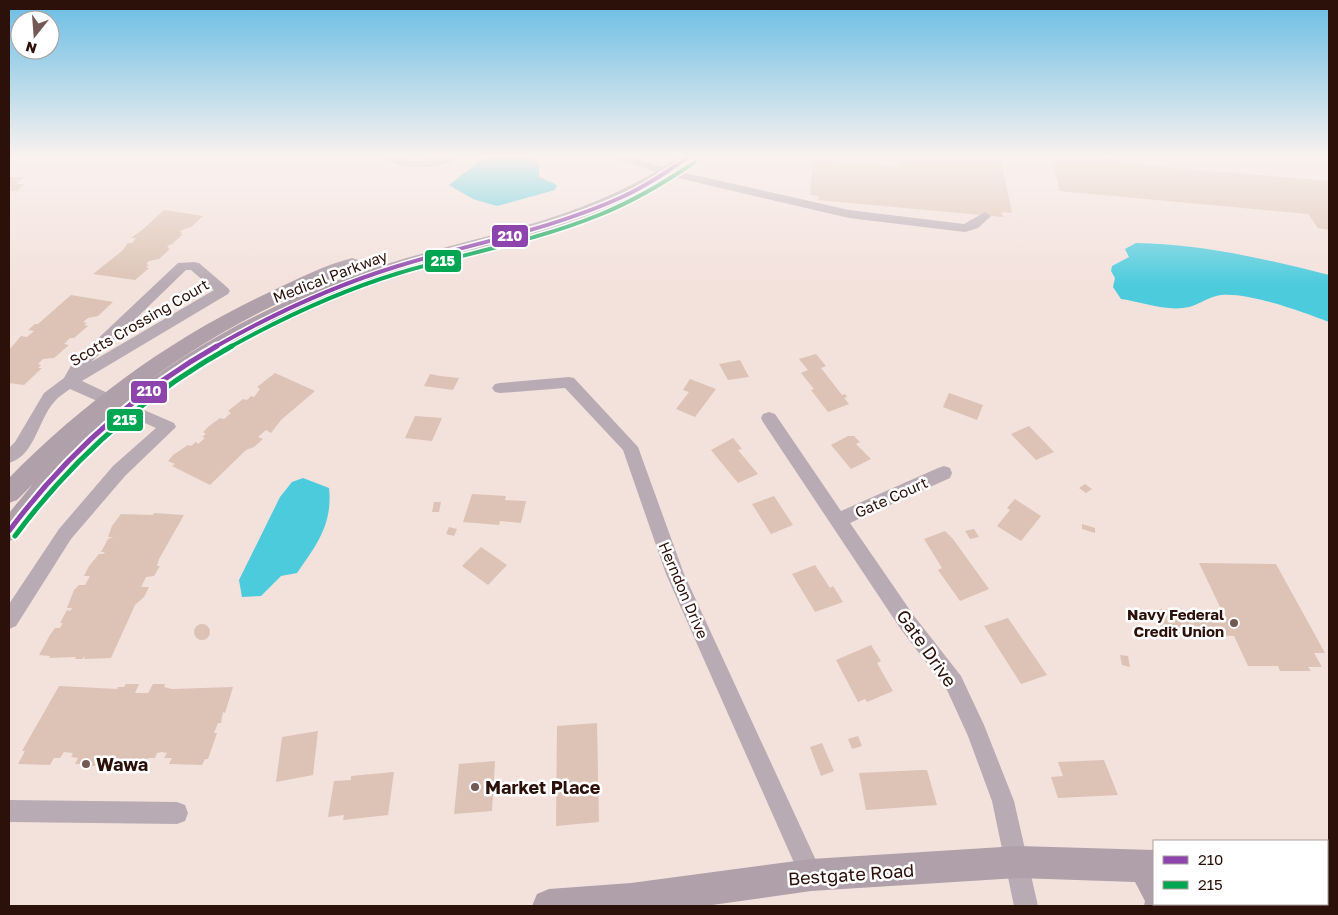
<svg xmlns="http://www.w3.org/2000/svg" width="1338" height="915" font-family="'Golos Text',sans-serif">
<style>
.water{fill:#4ccbdd}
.building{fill:#dcc3b5}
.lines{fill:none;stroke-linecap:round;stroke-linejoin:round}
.minor{fill:#b8abb3;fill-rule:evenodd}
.secondary{fill:#afa0a9;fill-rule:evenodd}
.bus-1-far1-casing{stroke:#fff;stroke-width:7}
.bus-1-casing{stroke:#fff;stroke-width:9}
.bus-2-far1-casing{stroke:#fff;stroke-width:7}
.bus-2-casing{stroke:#fff;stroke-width:9}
.bus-1-far1{stroke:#8e44ad;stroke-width:4}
.bus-1{stroke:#8e44ad;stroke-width:5}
.bus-2-far1{stroke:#00a651;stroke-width:4}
.bus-2{stroke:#00a651;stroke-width:5}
.poi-dot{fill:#725954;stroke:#fff;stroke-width:2}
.labels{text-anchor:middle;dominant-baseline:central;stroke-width:5;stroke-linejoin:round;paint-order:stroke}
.street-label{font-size:15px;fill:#2c100a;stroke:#fff}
.poi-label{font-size:15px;font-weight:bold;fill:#2c100a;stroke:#fff;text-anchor:end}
.near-street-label{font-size:18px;fill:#2c100a;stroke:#fff}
.near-poi-label{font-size:18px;font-weight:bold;fill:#2c100a;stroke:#fff;text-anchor:start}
.line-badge{stroke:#fff;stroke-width:2}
.badge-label{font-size:14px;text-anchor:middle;font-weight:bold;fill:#fff}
</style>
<rect width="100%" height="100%" fill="#f3e1dc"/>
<path class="water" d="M496,156H531L539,165V177L557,185L555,190L497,206L473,199L449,185L480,161Z
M1136,243C1202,244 1265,259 1329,275V322C1303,312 1249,292 1221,295C1210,296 1200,304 1189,307C1167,312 1142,302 1121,299L1113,287L1115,278L1111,271L1112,266L1129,257L1125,249Z
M303,478L329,488C333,524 316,546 297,573L281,576L261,596L242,597L239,580L280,497L292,482Z"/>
<path class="building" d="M899,156H1000L1012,213L1002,212L1003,217L818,200L819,196L810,195L813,159L900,167Z
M1051,156H1107L1120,163L1329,181V230L1318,228L1308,214L1060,191Z
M9,177H24L16,184H24L18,191H9Z
M164,210L203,216L191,227L179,231L182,232L180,234H183L172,244L167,246H169L167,248L170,249L159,259L149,261L146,264L149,265L146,267L149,268L135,280L93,274L122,251L128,243H132L136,238H131L142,230Z
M71,295L113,302L98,316L88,318L83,322L87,323L84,325L88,326L74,338H70L64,344L69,345L54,358L43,359L38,364L41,365L38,368H42L24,385L9,383V350L21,336L27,337L34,331L28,330L35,324H38Z
M816,354L826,366L821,368L842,395L845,394L847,397L844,398L849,404L828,412L811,390L814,389L801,373L808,370L799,359Z
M740,360L749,377L728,380L719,364Z
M275,373L315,391L281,420L271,433L266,430L258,437L263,439L254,447L246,450L210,485L172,466L175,464L168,461L173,455L188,445L191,446L196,442L198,444L205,438L202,437L206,434L203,432L209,426L220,418L224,419L231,413L228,411L243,399L247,400L251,396L254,397L260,389L257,387Z
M430,374L440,376L459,378L453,390L424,386Z
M690,379L716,389L695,417L676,409L689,392L683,390Z
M949,393L983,405L977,420L943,407Z
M415,416L442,418L432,441L405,438Z
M1029,426L1054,452L1036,460L1011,434Z
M848,436H854L860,442L856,444L871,459L851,469L831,445Z
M733,438L742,449L738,450L758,474L738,483L711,450Z
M1085,484L1092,489L1086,493L1079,488Z
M472,494L506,496L505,500L526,501L521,523L500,521L499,525L463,522Z
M774,496L793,525L771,534L752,504Z
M1015,499L1041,516L1021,541L997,526L1010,510L1007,508Z
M434,502H441L439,512H432Z
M154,513L184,515L159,559L157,566H160L154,576L146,577L141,587H149L144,597L135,605L111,658L84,659L85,656L82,659H75L76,657L49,658L50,656L39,655L50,635L55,628H60L63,623H60L67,610L70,611L72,608H67L74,590L79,585H85L90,576H84L89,566L99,554H103L105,552H101L108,539L113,537H108L112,526L121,514L153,515Z
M1082,524L1095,528V533L1082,529Z
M449,527L457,529L454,536L446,534Z
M974,529L979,537L970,539L965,531Z
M945,531L953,539L989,589L960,601L938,570L942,568L924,539Z
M481,547L507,565L488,585L462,566Z
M1199,563L1276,564L1325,653H1314L1322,667H1308L1311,671H1280L1278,666H1248L1234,636L1164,634L1153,609L1222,611Z
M815,565L830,588L833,586L843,602L815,612L792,574Z
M1008,618L1047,675L1021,684L984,626Z
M194 632a8 8 0 1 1 16 0a8 8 0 1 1-16 0Z
M871,645L881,661L877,663L893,691L867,702L865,699L858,702L836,660Z
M1120,655L1128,656L1130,667L1122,665Z
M126,684H139L135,693H148L153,684H165L164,687L172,689L233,687L225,713L223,712L221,723H218L214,733H217L208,759H205L202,765L169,764L172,758H164L167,753L162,752L157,753L155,758H148L145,764H116L119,758H107L103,766H85L86,764H75L78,758L71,757L73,753L64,752L60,758H54L50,765L18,764L25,751H22L59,686L117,689L118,687H124Z
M597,723L599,822L556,826L557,726Z
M318,731L313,775L276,782L282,737Z
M858,736L862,746L852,749L848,739Z
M822,743L834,771L821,776L810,747Z
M1104,760L1118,795L1058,798L1051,777L1063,776L1058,762Z
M495,761L492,811L454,814L459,764Z
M922,770H927L937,805L866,810L859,773Z
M394,772L388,815L343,820L344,815L328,817L334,781L351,780V776Z"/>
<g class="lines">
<path class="minor" d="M382,156H396L412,161L462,156C445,170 398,172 382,156Z
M609,156H627L672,170L849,210L964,224L985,212L991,216L978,228L965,232L849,218L665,175Z
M194,262L199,263L228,288L230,291L228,294L82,381L114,396L117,400L114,404H104L70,389C65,393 59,396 55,401C38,419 35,456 9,463V448L15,442L44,393L64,378L73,362L178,263ZM186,270H191L214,290L91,362Z
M569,377L574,378L638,447L684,574L819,867L823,875L819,883L811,887L803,883L666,574L623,450L565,388L500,393L495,392L492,388L495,384L500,383Z
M128,403L174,423L176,427L125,476L71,539L16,626L9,629V604L59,529L113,466L156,428L123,413L120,409L123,405Z
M769,412L775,414L841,511L938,468L944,466L950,468L952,473L950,478L850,523L914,616L961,676L984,725L1014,801L1038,906H1014L992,801L968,736L947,690L900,628L763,422L761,418L763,414Z
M9,800L177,802L185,805L188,813L185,821L177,824L9,822Z"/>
<path class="secondary" d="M680,156H698C688,170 667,180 652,188C561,237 457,250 360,284C250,323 144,394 65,479C48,497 33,518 18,538L9,541V513L33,484L17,500L9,503V478C86,400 174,336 274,290C299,278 325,265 352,258L358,260L361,264L358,268C272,302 191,345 119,404C199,339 292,292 390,263C495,231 586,220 680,156Z
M1018,846L1154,850V904H1177L1178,906H1144L1145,901L1135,882L1018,878L811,891L705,906H532L537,894L549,889L631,883L811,859Z
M1327,866H1329V898H1327Z"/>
<g class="bus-1-far1-casing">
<path id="bus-1-far1" d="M215,347C273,314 333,286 398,266C473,243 550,230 622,197C646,186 668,171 690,156"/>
</g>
<g class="bus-1-casing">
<path id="bus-1" d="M9,531C65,456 136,392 217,346"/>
</g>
<g class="bus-2-far1-casing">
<path id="bus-2-far1" d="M230,347C284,317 340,291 399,273C466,253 535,241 599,215C634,201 664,183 695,162"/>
</g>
<g class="bus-2-casing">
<path id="bus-2" d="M15,536C73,458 147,393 232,346"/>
</g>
<use href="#bus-1-far1" class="bus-1-far1"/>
<use href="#bus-1" class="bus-1"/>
<use href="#bus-2-far1" class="bus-2-far1"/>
<use href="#bus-2" class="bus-2"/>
</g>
<linearGradient id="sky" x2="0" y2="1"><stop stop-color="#69bde4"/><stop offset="0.55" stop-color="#faf2ef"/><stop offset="1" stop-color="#faf2ef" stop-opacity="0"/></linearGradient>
<rect width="1338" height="285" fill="url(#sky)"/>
<g class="poi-dot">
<circle cx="1234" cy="623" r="5"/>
<circle cx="86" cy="764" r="5"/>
<circle cx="475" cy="787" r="5"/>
</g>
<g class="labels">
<g class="street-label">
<text transform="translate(330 276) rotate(-21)">Medical Parkway</text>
<text transform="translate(139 322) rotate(-30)">Scotts Crossing Court</text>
<text transform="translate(891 497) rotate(-24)">Gate Court</text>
<text transform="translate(684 590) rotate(67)">Herndon Drive</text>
</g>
<g class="poi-label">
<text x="1224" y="614">Navy Federal<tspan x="1224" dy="17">Credit Union</tspan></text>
</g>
<g class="near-street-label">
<text transform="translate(927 648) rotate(55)">Gate Drive</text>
<text transform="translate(851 874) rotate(-4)">Bestgate Road</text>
</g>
<g class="near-poi-label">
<text x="96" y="764">Wawa</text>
<text x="485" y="787">Market Place</text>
</g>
</g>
<g class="line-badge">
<rect x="491" y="224" width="38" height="24" rx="5" fill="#8e44ad"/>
<rect x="424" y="249" width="38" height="24" rx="5" fill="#00a651"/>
<rect x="130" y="380" width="38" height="24" rx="5" fill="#8e44ad"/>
<rect x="106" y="408" width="38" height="24" rx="5" fill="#00a651"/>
</g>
<g class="badge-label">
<text x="510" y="241">210</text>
<text x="443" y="266">215</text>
<text x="149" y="396">210</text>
<text x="125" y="425">215</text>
</g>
<rect width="1338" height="915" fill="none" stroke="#2c100a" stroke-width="20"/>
<rect x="1153" y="840" width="175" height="65" fill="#ffffff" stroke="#ab9f9d"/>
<rect x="1163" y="856" width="25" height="8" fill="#8e44ad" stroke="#ab9f9d"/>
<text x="1198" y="865" font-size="15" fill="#2c100a">210</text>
<rect x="1163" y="881" width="25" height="8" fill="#00a651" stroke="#ab9f9d"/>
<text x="1198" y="890" font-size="15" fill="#2c100a">215</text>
<g transform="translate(35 35) rotate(197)"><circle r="24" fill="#ffffff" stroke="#ab9f9d"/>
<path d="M0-4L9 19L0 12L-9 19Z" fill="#725954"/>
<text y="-8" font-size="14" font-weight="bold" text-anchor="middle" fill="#2c100a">N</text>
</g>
</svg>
